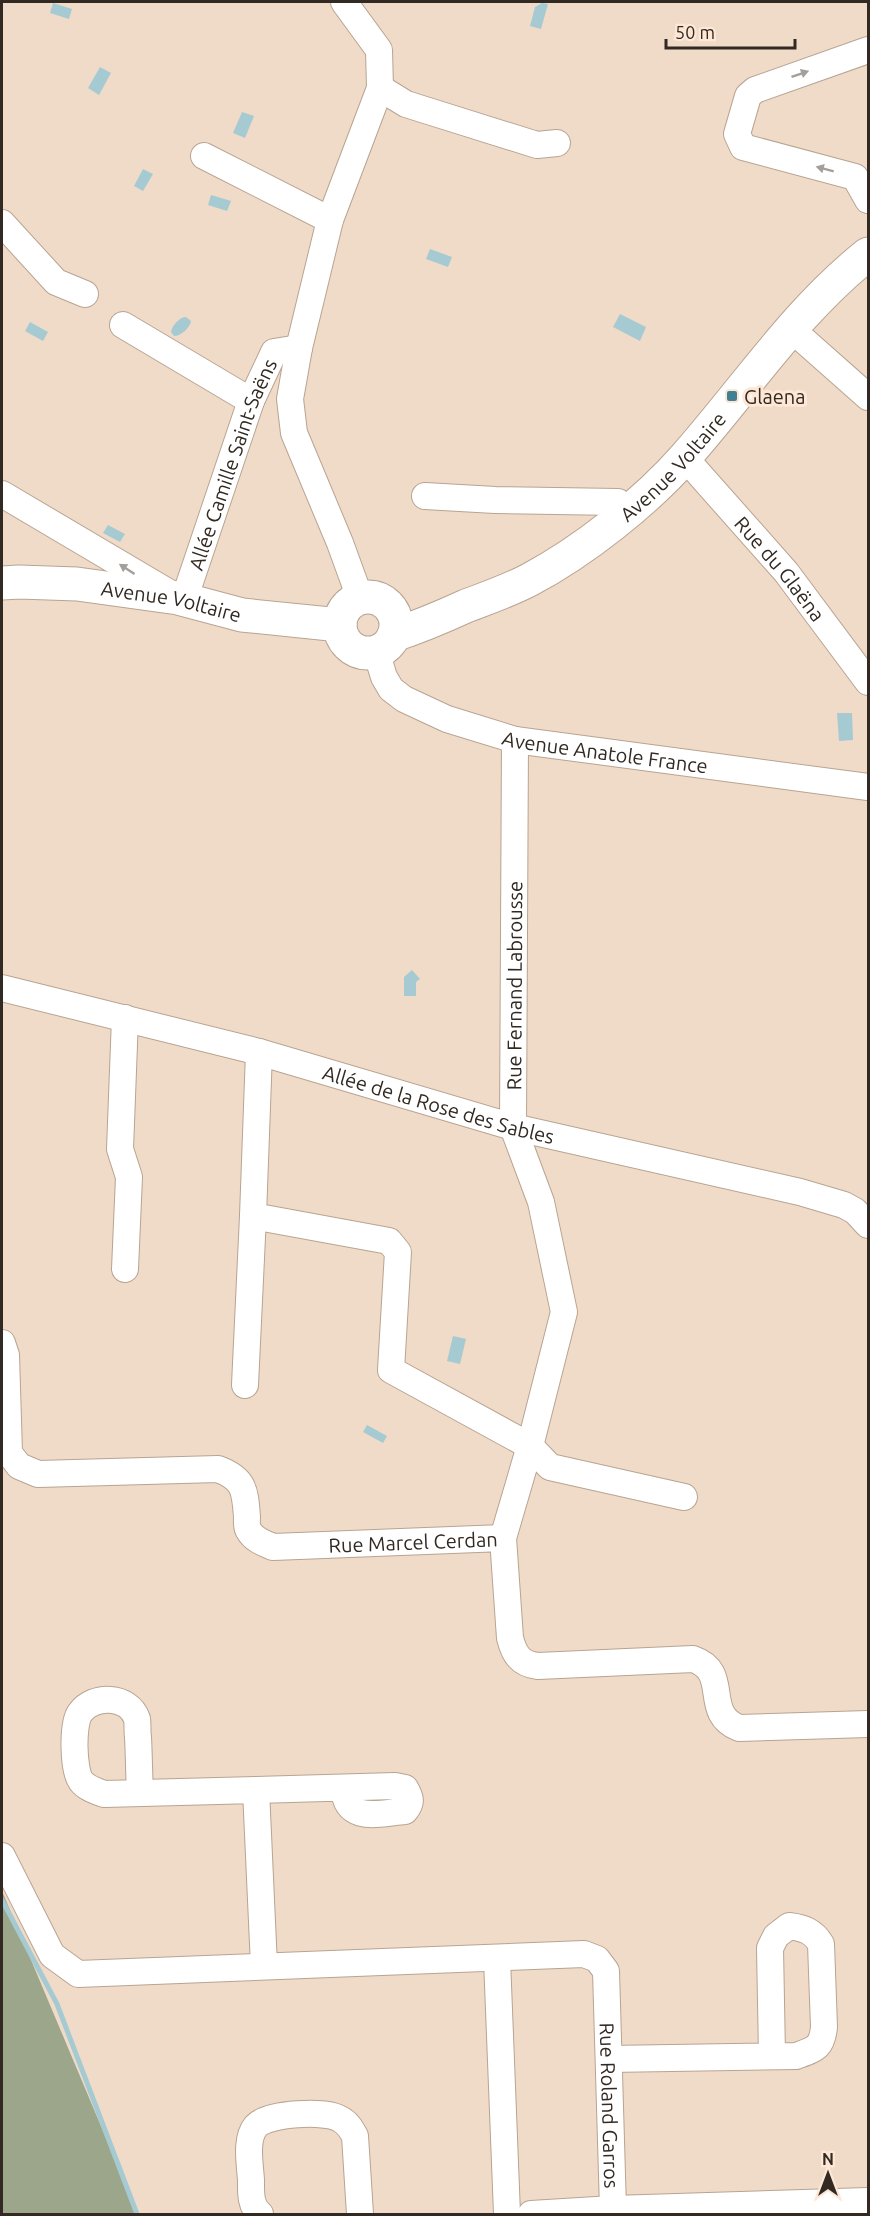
<svg xmlns="http://www.w3.org/2000/svg" width="870" height="2216" font-family="Ubuntu,sans-serif">
<style>
.forest{fill:#9ba68b}
.water{fill:#a5cad2}
.lines{fill:none;stroke-linecap:round;stroke-linejoin:round}
.stream{stroke:#a5cad2;stroke-width:5}
.minor-casing{stroke:#b8a492;stroke-width:28}
.major-casing{stroke:#b8a492;stroke-width:35}
.minor{stroke:#fff;stroke-width:26}
.major{stroke:#fff;stroke-width:33}
.oneway{fill:#a29f9c}
.poi-dot{fill:#3f8092;stroke:#fee8d5;stroke-width:2}
.labels{text-anchor:middle;dominant-baseline:central;stroke-width:6;stroke-linejoin:round;paint-order:stroke}
.poi-label{font-size:20px;fill:#312922;stroke:#fee8d5;text-anchor:start}
.street-label{font-size:20px;fill:#312922;stroke:#fee8d5}
</style>
<rect width="100%" height="100%" fill="#f0dbc8"/>
<path class="forest" d="M2,1891L138,2214H2Z"/>
<path class="water" d="M53,3L72,9L69,19L50,13Z
M542,3L548,4L541,29L530,26L535,7Z
M100,67L111,73L99,95L88,88Z
M242,112L254,116L245,138L233,133Z
M143,169L153,174L143,191L134,186Z
M211,195L231,201L227,211L208,205Z
M430,249L452,257L448,267L426,259Z
M620,314L646,327L640,341L613,327Z
M186,317L191,321C190,328 181,336 174,336L171,332C172,325 180,317 186,317Z
M30,322L48,332L43,341L25,331Z
M108,525L125,534L120,542L103,533Z
M837,713H852L853,740L839,741Z
M412,970L420,979L416,982V996H404V977Z
M453,1336L466,1339L460,1364L447,1361Z
M367,1425L387,1436L383,1443L363,1432Z"/>
<g class="lines">
<path class="stream" d="M2,1900L57,2004L137,2214"/>
<g class="minor-casing">
<g id="minor">
<path d="M344,2L379,50L380,88L330,220L299,348L290,399L294,433L340,543L360,598"/>
<path d="M868,50L755,90L748,96L737,134L743,147L855,177L868,200"/>
<path d="M380,88L406,104L537,145L557,143"/>
<path d="M204,156L330,220"/>
<path d="M2,223L56,282L85,294"/>
<path d="M123,325L251,401"/>
<path d="M790,328L868,397"/>
<path id="s1" d="M685,458L786,572L868,682"/>
<path id="s2" d="M2,494L178,598L188,588L251,401L274,352L299,348"/>
<path d="M425,496L495,500L618,502L625,514"/>
<path id="s3" d="M376,651L384,677L391,689L404,699L447,719L515,740L868,787"/>
<path id="s4" d="M2,988L259,1052L513,1127L800,1192L844,1205L855,1211L868,1225"/>
<path d="M125,1018L120,1149L129,1177L125,1269"/>
<path d="M259,1052L253,1216L389,1241L398,1252L391,1370L530,1446L550,1467L684,1497"/>
<path id="s5" d="M2,1343L6,1355L9,1453L19,1466L38,1474L218,1469C245,1479 245,1491 247,1517C247,1522 246,1527 249,1531C254,1540 264,1543 273,1547L503,1538L510,1638C514,1654 520,1664 538,1666L693,1659C732,1672 701,1713 739,1728L868,1724"/>
<path d="M245,1385L253,1216"/>
<path id="s6" d="M503,1538L530,1446L564,1312L541,1202L513,1127L515,740"/>
<path d="M256,1790L395,1786L405,1788C411,1798 412,1803 405,1811C380,1813 346,1824 344,1788"/>
<path d="M140,1793C139,1774 139,1756 138,1737C137,1732 138,1724 137,1719C129,1695 93,1694 80,1713C72,1724 73,1770 81,1781C86,1788 96,1791 104,1794L256,1790L264,1966"/>
<path id="s7" d="M2,1856L52,1955L78,1974L584,1954L597,1959L606,1971L613,2209L868,2201"/>
<path d="M497,1959L507,2214"/>
<path d="M609,2059L796,2056C815,2049 822,2048 824,2027L821,1944C813,1931 804,1928 789,1926L776,1936L770,1948L772,2055"/>
<path d="M260,2214C250,2206 251,2192 251,2180C250,2164 245,2139 256,2126C268,2113 326,2110 340,2119C348,2123 351,2129 355,2136L360,2214"/>
<path d="M531,2214L613,2209V2214"/>
</g>
</g>
<g class="major-casing">
<g id="major">
<path id="s8" d="M2,583L19,582L77,584L178,598L242,615L340,625"/>
<circle cx="368" cy="625" r="28"/>
<path id="s9" d="M394,635C418,627 442,617 466,606C487,598 508,591 529,580C582,552 646,502 686,456C746,388 796,311 868,254"/>
</g>
</g>
<use href="#minor" class="minor"/>
<use href="#major" class="major"/>
</g>
<defs><path id="oneway-solid" d="M-6-.8H1V-3.2L6.5 0L1 3.2V.8H-6Z" transform="scale(1.5)"/></defs>
<g class="oneway">
<use href="#oneway-solid" transform="translate(800 74) rotate(-19)"/>
<use href="#oneway-solid" transform="translate(825 169) rotate(-165)"/>
<use href="#oneway-solid" transform="translate(127 569) rotate(-147)"/>
</g>
<rect class="poi-dot" x="726" y="390" width="12" height="12" rx="3"/>
<g class="labels">
<g class="poi-label">
<text x="744" y="396">Glaena</text>
</g>
<g class="street-label">
<text stroke="none"><textPath href="#s9" startOffset="330">Avenue Voltaire</textPath></text>
<text stroke="none"><textPath href="#s2" startOffset="350">Allée Camille Saint-Saëns</textPath></text>
<text stroke="none"><textPath href="#s1" startOffset="146">Rue du Glaëna</textPath></text>
<text stroke="none"><textPath href="#s8" startOffset="171">Avenue Voltaire</textPath></text>
<text stroke="none"><textPath href="#s3" startOffset="267">Avenue Anatole France</textPath></text>
<text stroke="none"><textPath href="#s6" startOffset="568">Rue Fernand Labrousse</textPath></text>
<text stroke="none"><textPath href="#s4" startOffset="452">Allée de la Rose des Sables</textPath></text>
<text stroke="none"><textPath href="#s5" startOffset="573">Rue Marcel Cerdan</textPath></text>
<text stroke="none"><textPath href="#s7" startOffset="813">Rue Roland Garros</textPath></text>
</g>
</g>
<rect width="870" height="2216" fill="none" stroke="#312922" stroke-width="6"/>
<g transform="translate(828 2174)" stroke="#fee8d5" stroke-width="4.5" paint-order="stroke">
<path d="M0-4.5L10 22L0 15L-10 22Z" fill="#312922"/>
<text y="-9" font-size="16" font-weight="bold" text-anchor="middle" fill="#312922">N</text>
</g>
<path d="M666 39v9h129v-9" fill="none" stroke="#312922" stroke-width="3"/>
<text x="675" y="39" font-size="18" fill="#312922" stroke="#fee8d5" stroke-width="4.5" paint-order="stroke">50 m</text>
</svg>
